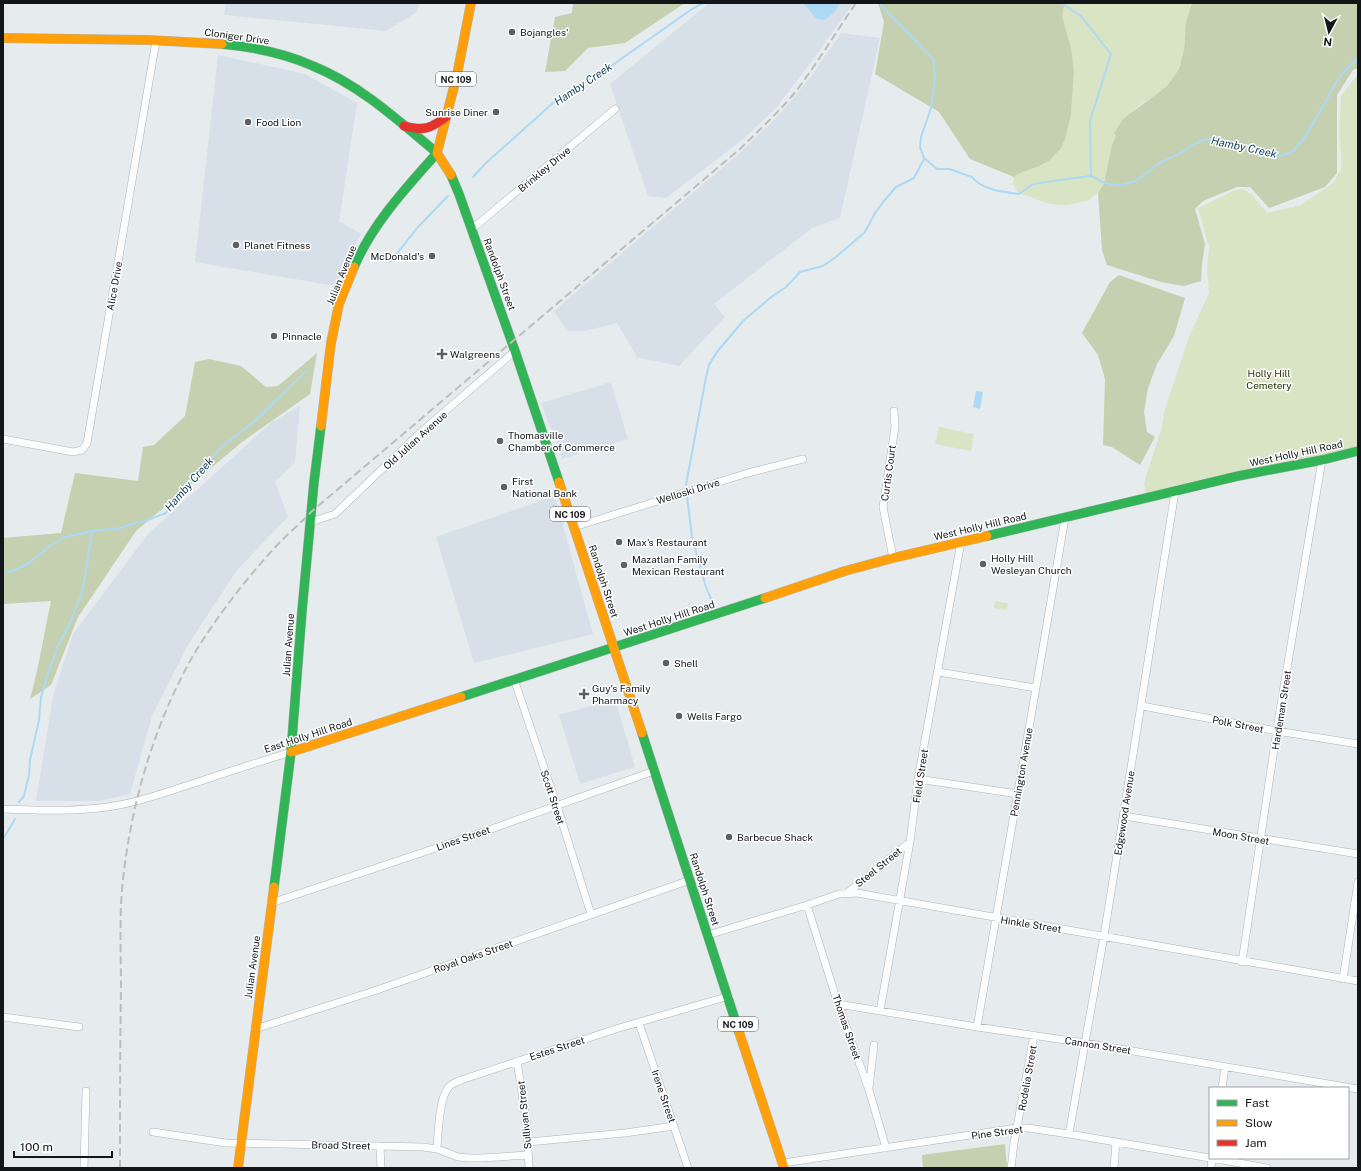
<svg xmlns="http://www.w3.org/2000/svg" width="1361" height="1171" font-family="'Public Sans',sans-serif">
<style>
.built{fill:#d7e0e9}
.green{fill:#d9e4c4}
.forest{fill:#c5d0b0}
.water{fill:#acd9f4}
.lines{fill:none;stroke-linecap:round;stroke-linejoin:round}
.stream{stroke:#acd9f4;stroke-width:2}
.street-casing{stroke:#b1b4b6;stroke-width:8}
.fast-casing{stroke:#b1b4b6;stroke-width:10}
.slow-casing{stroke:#b1b4b6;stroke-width:10}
.jam-casing{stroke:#b1b4b6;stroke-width:10}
.street{stroke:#fbfcfc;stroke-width:7}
.fast{stroke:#30b455;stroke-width:9}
.slow{stroke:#ff9f0a;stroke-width:9}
.jam{stroke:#e5322d;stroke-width:9}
.rail{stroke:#bcbdbe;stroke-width:2;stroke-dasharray:8 4;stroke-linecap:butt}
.poi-dot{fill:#5d6063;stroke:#fff;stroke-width:1.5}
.labels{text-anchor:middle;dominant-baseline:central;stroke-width:3;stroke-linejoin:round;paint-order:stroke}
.shield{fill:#fff;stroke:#5a5b5d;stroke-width:1}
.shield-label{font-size:9px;font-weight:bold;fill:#131518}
.poi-label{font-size:10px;fill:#131518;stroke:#fff;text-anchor:start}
.street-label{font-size:10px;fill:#131518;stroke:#fff}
.park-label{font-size:10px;fill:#262f01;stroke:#fff}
.water-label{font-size:11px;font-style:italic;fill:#093d56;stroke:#fff}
</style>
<rect width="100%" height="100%" fill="#e6ebee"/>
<path class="built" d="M226,3H419L417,12L386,31L224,15Z
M709,3H853L815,57L776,108L742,140L666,198L648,196L610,84Z
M841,33L880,38L840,218L812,228L714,304L725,317L679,366L637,357L617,323L585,331H567L554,311L741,152L780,114L812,75Z
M218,55L305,74L357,103L339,221L361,234L335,286L195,262Z
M611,382L628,439L562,459L541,403Z
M300,406L295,463L275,482L288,517L237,570L188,645L152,716L130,794L99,801H36L53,696L73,634L148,534L272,422Z
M555,496L593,634L474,663L436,537Z
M615,699L635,767L580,784L559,715Z"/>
<path class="green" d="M1065,3H1092L1104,4L1192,3L1185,34L1184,50L1178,68L1175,75L1167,86L1154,96L1141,104L1128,115L1123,119L1114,133L1116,136C1107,156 1110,190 1087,201C1082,203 1087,200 1081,202C1071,206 1062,205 1051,204C1040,202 1030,195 1019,194L1013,184L1014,177L1018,174L1039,166L1049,161L1071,114L1072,99L1071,48L1062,16Z
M1358,74V451L1147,499L1144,483L1162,427L1164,412L1189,337L1209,293L1207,269L1209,247L1198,208L1235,190L1243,189L1252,195L1267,213L1301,205L1333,183L1342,167L1339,131L1341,96Z
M939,427L974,434L971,451L935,444Z
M995,601L1008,603L1007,610L994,608Z"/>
<path class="forest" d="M573,3H685L625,43L588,48L565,71L545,72L555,17L572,13Z
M878,3H1065L1062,16L1071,48L1074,71L1071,114L1065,139L1061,148L1049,161L1039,166L1018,174L1014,177L970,159L939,112L875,74L884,22Z
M1192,3H1358V68L1353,70L1337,95V173L1325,187L1269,208L1250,187H1237L1203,201L1195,209L1205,244L1202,264L1201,281L1184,286L1161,282L1107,265L1102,250L1098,193L1104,183L1112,145L1116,136L1114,133L1123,119L1128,115L1154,96L1167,86L1175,75L1179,68L1184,50L1186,22Z
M1119,275L1185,298L1174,336L1157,364L1148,388L1144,412L1147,432L1155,437L1140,465L1112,447L1103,445L1105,379L1098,355L1082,333L1110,282Z
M317,353L310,394L242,442L136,531L78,617L51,685L30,699C39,667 44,634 51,601L3,604V538L61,533L75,473L138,481L143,447L154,445L185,416L195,362L209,359L241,366L266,387L278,386Z
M1005,1144L1007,1168H923L922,1155Z"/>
<path class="water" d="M803,3H839C837,11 831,16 824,20L817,19Z
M976,391L983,392L980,409L973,407Z"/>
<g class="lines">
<path class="stream" d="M879,3L933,59L935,74L931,108L921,137L920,147L924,158L937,169H949L972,177C982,190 1003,192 1019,194C1024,191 1029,186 1034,184C1038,183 1088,176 1091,176C1095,177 1099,180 1102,182C1111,186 1123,185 1132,182C1142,179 1148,171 1157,165C1163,160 1171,158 1178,154C1187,150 1195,142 1205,140C1232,134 1264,165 1290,153C1303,146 1325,102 1333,88C1339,76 1348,67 1358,58
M1061,3L1081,16L1111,54L1090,121L1091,176
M473,177L486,163L553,103L568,92L604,71L692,9L703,3
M390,262L418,227L448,196
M686,485L706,377L709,365L717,352L743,321L770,298L786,287L800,272L823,266L836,257L865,232L875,213L884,201L896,187L914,178L924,159
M687,496L692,537L705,584L712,602
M3,573L13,571L29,563L48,547L66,537L92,531L120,528L138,522L145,521L166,513L178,494L195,474L224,445L256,420L307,370
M19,802L24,796L29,775L30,760L39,720L41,697L48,673L57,648L69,625L81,596L85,577L92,531
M3,839L15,819"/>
<g class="street-casing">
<path id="street" d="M472,229L615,109
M3,439L73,452L82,450L87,443L156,41
M311,522L335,514L421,432L515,351
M574,527L748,473L803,459
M893,558L883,507L895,427L894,411
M938,672L1036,688
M514,679L557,806L591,914
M1142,706L1277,731L1358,744
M918,779L1018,794
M3,809C37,810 73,812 107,807C137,803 166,792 195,783C227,772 259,762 291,752
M1124,816L1358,854
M847,893L910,842
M271,903L469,837L654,771
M807,905L838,1004L869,1090L886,1148
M708,935L807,905L839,894L857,893L1358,981
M1242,962L1279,716L1322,460
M1343,979L1358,882
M838,1004L977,1027L1085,1043L1358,1089
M880,1011L910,842L918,779L961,542
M3,1017L79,1027
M639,1023L688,1168
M977,1027L1036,688L1065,518
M255,1029L374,991L690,880
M517,1061L527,1126L529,1168
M869,1088L874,1045
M1222,1088L1225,1067
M153,1132L226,1143L380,1146L423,1147L437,1149L458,1157L469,1158H481L528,1155
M1069,1134L1085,1043L1104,936L1175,492
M528,1142L625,1133L674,1126
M380,1146L381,1168
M437,1149C438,1134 439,1099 448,1088C451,1083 457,1082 461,1080L619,1028L729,996
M1211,1158L1267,1168
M783,1163L1017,1128H1028L1069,1134L1210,1158
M84,1168L86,1091
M1011,1168L1014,1143L1034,1035
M1114,1168L1116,1142
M1211,1168L1212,1158"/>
</g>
<g class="fast-casing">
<path id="fast" d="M222,44C253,47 284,53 313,66C360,85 399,121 437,153C406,188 373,223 354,267
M451,175L459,194L515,351L559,482
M987,536L1238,476L1322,460L1358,451
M461,697L765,598
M642,733L739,1032
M274,887L291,752L302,611L314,482L321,426"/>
</g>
<g class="slow-casing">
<path id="slow" d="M3,38L148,40L222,44
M451,175L437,153L457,75L471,3
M321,426L331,343L339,304L354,267
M559,482L642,733
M765,598L845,571L893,558L987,536
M291,752L461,697
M739,1032L784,1168
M238,1168L274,887"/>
</g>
<g class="jam-casing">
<path id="jam" d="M404,126C424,131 430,129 446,117"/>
</g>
<use href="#street" class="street"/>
<use href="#fast" class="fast"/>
<use href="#slow" class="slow"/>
<use href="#jam" class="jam"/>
<path class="rail" d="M120,1168C120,1108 120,1049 121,989C121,953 119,915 123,879C132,799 156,718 197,649C221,611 252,571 283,539C292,530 302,522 311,512L741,148C760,129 780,111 797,90C818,62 836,32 856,3"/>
</g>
<g class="poi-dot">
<circle cx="512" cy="32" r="4"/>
<circle cx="496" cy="112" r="4"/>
<circle cx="248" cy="122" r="4"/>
<circle cx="236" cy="245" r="4"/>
<circle cx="432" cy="256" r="4"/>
<circle cx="274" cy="336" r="4"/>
<path d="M440 348h4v4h4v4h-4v4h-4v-4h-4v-4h4z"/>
<circle cx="500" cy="441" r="4"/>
<circle cx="504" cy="487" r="4"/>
<circle cx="619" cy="542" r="4"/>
<circle cx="983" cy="564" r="4"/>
<circle cx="624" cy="565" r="4"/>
<circle cx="666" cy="663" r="4"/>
<path d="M582 688h4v4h4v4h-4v4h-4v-4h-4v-4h4z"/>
<circle cx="679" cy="716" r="4"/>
<circle cx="729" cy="837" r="4"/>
</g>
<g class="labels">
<g class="shield">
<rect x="436" y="72" width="40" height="14" rx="3"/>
<rect x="550" y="507" width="40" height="14" rx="3"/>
<rect x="718" y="1017" width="40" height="14" rx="3"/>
</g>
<g class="shield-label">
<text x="456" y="79">NC 109</text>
<text x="570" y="514">NC 109</text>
<text x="738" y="1024">NC 109</text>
</g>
<g class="poi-label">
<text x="520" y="32">Bojangles'</text>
<text x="488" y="112" text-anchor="end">Sunrise Diner</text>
<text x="256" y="122">Food Lion</text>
<text x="244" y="245">Planet Fitness</text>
<text x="424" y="256" text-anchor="end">McDonald's</text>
<text x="282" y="336">Pinnacle</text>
<text x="450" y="354">Walgreens</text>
<text x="508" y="435">Thomasville<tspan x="508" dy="12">Chamber of Commerce</tspan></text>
<text x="512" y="481">First<tspan x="512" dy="12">National Bank</tspan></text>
<text x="627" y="542">Max's Restaurant</text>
<text x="991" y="558">Holly Hill<tspan x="991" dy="12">Wesleyan Church</tspan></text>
<text x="632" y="559">Mazatlan Family<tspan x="632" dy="12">Mexican Restaurant</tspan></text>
<text x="674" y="663">Shell</text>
<text x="592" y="688">Guy's Family<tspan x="592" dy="12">Pharmacy</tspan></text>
<text x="687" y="716">Wells Fargo</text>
<text x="737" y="837">Barbecue Shack</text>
</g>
<g class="street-label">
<text transform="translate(237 36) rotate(8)">Cloniger Drive</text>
<text transform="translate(544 169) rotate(-40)">Brinkley Drive</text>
<text transform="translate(500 274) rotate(70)">Randolph Street</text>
<text transform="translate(341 275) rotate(-68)">Julian Avenue</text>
<text transform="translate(114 286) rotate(-80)">Alice Drive</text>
<text transform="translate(415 440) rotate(-42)">Old Julian Avenue</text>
<text transform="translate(1296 453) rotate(-12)">West Holly Hill Road</text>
<text transform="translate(888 473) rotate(-82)">Curtis Court</text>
<text transform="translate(688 491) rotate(-17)">Welloski Drive</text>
<text transform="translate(980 526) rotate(-13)">West Holly Hill Road</text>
<text transform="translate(604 581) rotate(72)">Randolph Street</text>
<text transform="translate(669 618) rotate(-18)">West Holly Hill Road</text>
<text transform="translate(288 645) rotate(-86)">Julian Avenue</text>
<text transform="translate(1281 710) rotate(-81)">Hardeman Street</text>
<text transform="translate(1238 724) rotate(11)">Polk Street</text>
<text transform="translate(308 735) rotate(-18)">East Holly Hill Road</text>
<text transform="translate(1021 772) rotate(-80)">Pennington Avenue</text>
<text transform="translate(920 776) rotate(-81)">Field Street</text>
<text transform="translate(553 797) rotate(72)">Scott Street</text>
<text transform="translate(1124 813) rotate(-81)">Edgewood Avenue</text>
<text transform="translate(1241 836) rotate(10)">Moon Street</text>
<text transform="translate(463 838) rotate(-19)">Lines Street</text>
<text transform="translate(878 867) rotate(-39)">Steel Street</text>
<text transform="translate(705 889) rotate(72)">Randolph Street</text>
<text transform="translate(1031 924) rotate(9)">Hinkle Street</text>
<text transform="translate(473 956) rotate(-19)">Royal Oaks Street</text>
<text transform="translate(252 967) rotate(-82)">Julian Avenue</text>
<text transform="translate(847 1027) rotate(71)">Thomas Street</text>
<text transform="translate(1098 1045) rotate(9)">Cannon Street</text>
<text transform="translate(557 1048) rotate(-18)">Estes Street</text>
<text transform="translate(1027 1078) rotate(-80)">Rodelia Street</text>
<text transform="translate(664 1096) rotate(71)">Irene Street</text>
<text transform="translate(524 1115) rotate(-96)">Sullivan Street</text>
<text transform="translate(997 1132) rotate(-8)">Pine Street</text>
<text transform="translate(341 1145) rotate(1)">Broad Street</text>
</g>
<g class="park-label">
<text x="1269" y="373">Holly Hill<tspan x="1269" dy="12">Cemetery</tspan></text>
</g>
<g class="water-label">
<text transform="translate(583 84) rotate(-34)">Hamby Creek</text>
<text transform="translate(1244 147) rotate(12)">Hamby Creek</text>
<text transform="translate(189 484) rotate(-49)">Hamby Creek</text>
</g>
</g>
<rect width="1361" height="1171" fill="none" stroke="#131518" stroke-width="8"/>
<rect x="1209" y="1087" width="140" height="72" fill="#ffffff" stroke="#a1a1a3"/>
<rect x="1217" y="1100" width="20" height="6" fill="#30b455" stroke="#a1a1a3"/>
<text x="1245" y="1107" font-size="12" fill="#131518">Fast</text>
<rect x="1217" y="1120" width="20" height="6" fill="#ff9f0a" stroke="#a1a1a3"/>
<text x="1245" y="1127" font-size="12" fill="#131518">Slow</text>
<rect x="1217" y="1140" width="20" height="6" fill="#e5322d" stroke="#a1a1a3"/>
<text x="1245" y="1147" font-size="12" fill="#131518">Jam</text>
<g transform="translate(1329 32) rotate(187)" stroke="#ffffff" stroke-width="3" paint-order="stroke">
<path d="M0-3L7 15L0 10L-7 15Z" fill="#131518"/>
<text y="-6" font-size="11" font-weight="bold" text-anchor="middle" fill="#131518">N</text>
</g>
<path d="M14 1151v6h98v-6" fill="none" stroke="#131518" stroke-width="2"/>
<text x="20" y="1151" font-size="12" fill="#131518" stroke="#ffffff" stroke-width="3" paint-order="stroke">100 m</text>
</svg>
